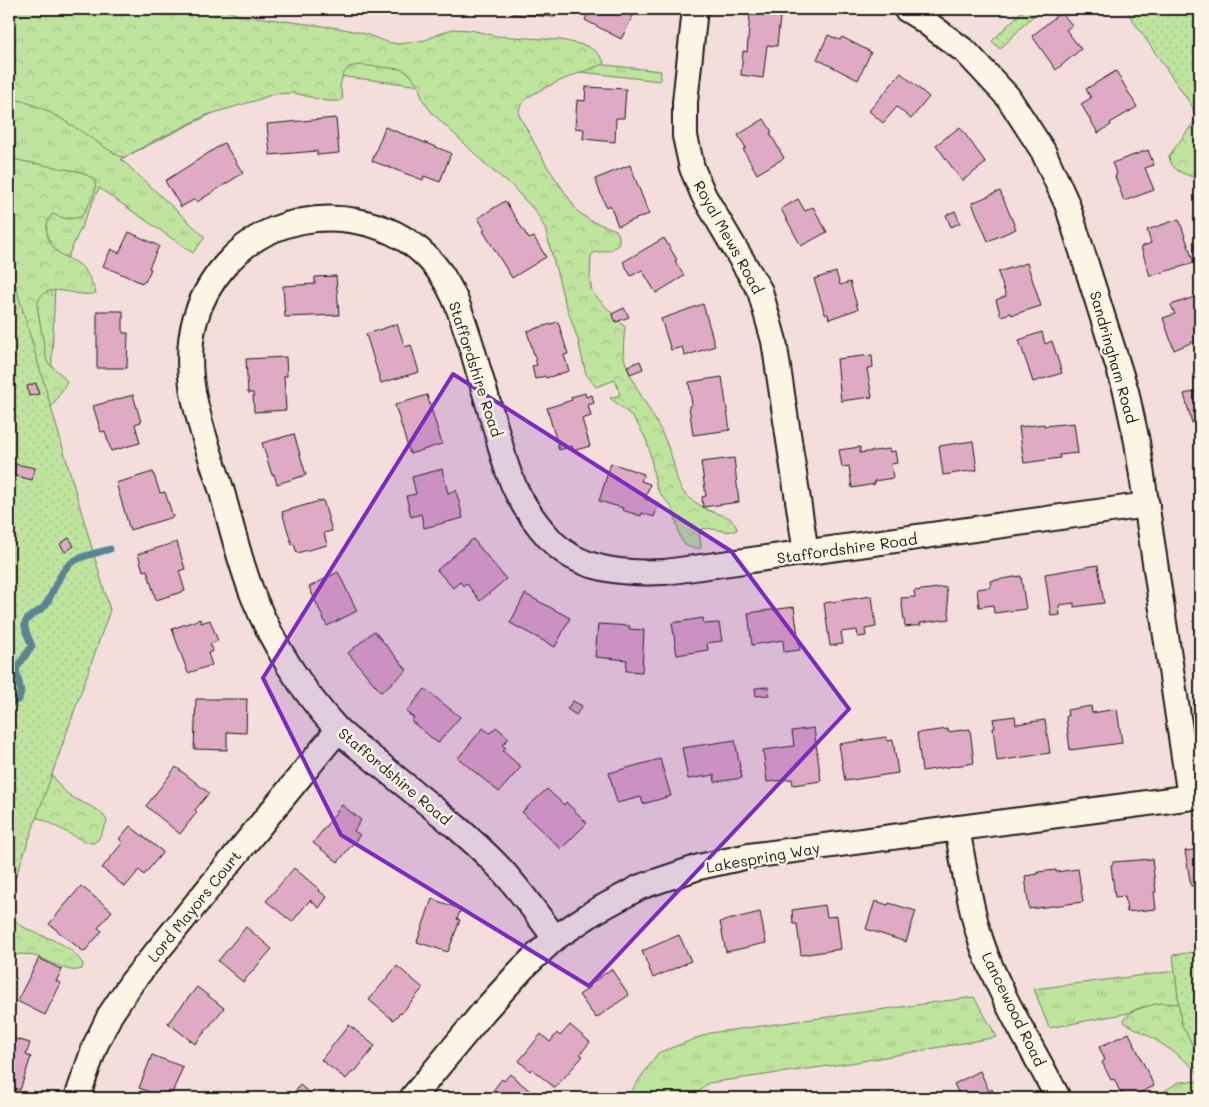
<svg xmlns="http://www.w3.org/2000/svg" width="1209" height="1107" font-family="Mali,sans-serif">
<style>
.grass{fill:url(#grass-tufts);stroke:#6d805d}
.forest{fill:url(#forest-crowns);stroke:#6d805d}
.park{fill:url(#park-dots);stroke:#6d805d}
.lines{fill:none;stroke-linecap:round;stroke-linejoin:round}
.stream{stroke:#5a8494;stroke-width:7}
.building{fill:#dfaac4;stroke:#1c1c1c}
.minor-casing{stroke:#1c1c1c;stroke-width:28}
.minor{stroke:#fcf5e5;stroke-width:24}
.marked{fill:#7b2cbf;fill-opacity:0.2;stroke:#7b2cbf;stroke-width:4;stroke-linejoin:round}
.labels{text-anchor:middle;dominant-baseline:central;stroke-width:5;stroke-linejoin:round;paint-order:stroke}
.street-label{font-size:15px;fill:#1c1c1c;stroke:#fcf5e5}
</style>
<defs>
<pattern id="grass-tufts" width="24" height="20" patternUnits="userSpaceOnUse" patternTransform="scale(1.25)"><rect width="24" height="20" fill="#bee49e"/><path d="M3 7l-1-3M5 7V3M7 7l1-3M15 17l-1-3M17 17v-4M19 17l1-3" fill="none" stroke="#a3c388"/></pattern>
<pattern id="forest-crowns" width="20" height="18" patternUnits="userSpaceOnUse" patternTransform="scale(1.25)"><rect width="20" height="18" fill="#bee49e"/><path d="M2 6a3 3 0 1 1 6 0M12 15a3 3 0 1 1 6 0" fill="none" stroke="#a3c388"/></pattern>
<pattern id="park-dots" width="8" height="8" patternUnits="userSpaceOnUse" patternTransform="scale(1.25)"><rect width="8" height="8" fill="#bee49e"/><path d="M2 2h.1M6 6h.1" fill="none" stroke="#a3c388" stroke-width="1.8" stroke-linecap="round"/></pattern>
</defs>
<rect width="100%" height="100%" fill="#f3dedb"/>
<filter id="ink" filterUnits="userSpaceOnUse"><feTurbulence type="fractalNoise" baseFrequency=".02" numOctaves="2"/><feDisplacementMap in="SourceGraphic" scale="10" xChannelSelector="R" yChannelSelector="G"/><feConvolveMatrix kernelMatrix="1 2 1 2 8 2 1 2 1" color-interpolation-filters="sRGB"/></filter>
<g filter="url(#ink)">
<path class="grass" d="M9,9C226,35 444,46 661,71L660,81L572,71L521,98L297,71L121,159L205,237L193,253L99,188L55,285L50,405L9,263Z
M1200,968V1043L1142,1007L1128,1013L1049,1028L1034,989Z
M974,997L997,1037L857,1062L708,1083L693,1098H626L658,1053L710,1033Z"/>
<path class="forest" d="M9,9H221L239,15L338,28L363,33L387,42L399,44L425,40L452,29L471,30L496,36L561,40L587,46L598,53L604,61L603,64C585,71 535,89 524,101C520,105 519,109 519,115L547,166L578,212L591,221L616,230L619,236V244L611,250L593,253L591,256L590,280L592,292L625,327C624,339 622,350 625,361C636,394 661,422 671,455C676,468 675,483 685,494C691,500 701,506 708,510C719,516 734,514 737,530C725,535 712,525 699,530L701,548C675,551 680,527 673,510C669,502 660,496 657,488C651,468 652,446 640,428C633,415 621,407 610,398L620,395L615,380L596,387L586,374L578,340L563,296L545,228L536,212L511,185L488,167L466,145L432,113L423,100L418,85L411,75L401,69L359,65L349,67L343,74L340,87L343,98L339,101H326L294,93L274,94L254,101L207,115L154,141L125,157H121C84,136 51,105 9,98Z
M1200,108V179C1187,175 1171,172 1169,156L1194,122Z
M9,156L17,160L81,172L94,179C99,192 88,205 81,217L67,219L52,214C42,227 47,243 59,253C65,258 74,260 80,265C88,272 92,283 96,293C79,300 42,276 37,306L47,362L62,375L67,382L43,421L48,765C53,778 60,789 72,797C83,804 104,809 107,822L98,840L93,843L85,842L46,821L36,817L9,893Z
M9,909C14,931 46,934 63,945C72,950 77,956 83,964L82,969C61,977 34,943 9,958Z
M1161,1003L1181,1004L1200,1043V1076C1189,1059 1144,1032 1125,1023L1124,1019C1133,1008 1148,1006 1161,1003Z
M1200,1081V1098H1153L1179,1082Z"/>
<path class="park" d="M1024,9H1040L1000,49L992,41Z
M1125,9H1200V135L1192,106Z
M9,263L110,610L9,896Z
M1200,951V1060L1181,1023L1173,955Z"/>
<g class="lines">
<path class="stream" d="M9,704L19,699L21,692L16,669L32,646C30,640 24,631 25,624C27,615 40,612 45,606C54,593 58,573 71,563C81,555 98,553 110,549"/>
</g>
<path class="building" d="M362,9H378L377,14L361,12Z
M514,9H556L555,17L513,14Z
M590,9H629L635,12L621,39L585,20Z
M1061,12L1072,25L1066,30L1081,49L1056,70L1032,36Z
M750,13L780,17L777,46L767,45L763,78L741,75L743,51L747,52Z
M828,35L840,40L842,37L871,52L858,80L817,59Z
M1116,71L1137,107L1110,123L1111,125L1098,133L1081,104L1091,98L1086,89Z
M901,73L929,97L911,119L897,107L883,123L869,111Z
M586,87L626,89L624,118H616L615,142L583,139L584,129L575,128L577,100L585,101Z
M336,118L339,153L317,155V151L270,155L267,124Z
M764,119L772,132L770,133L784,158L757,174L743,149L746,148L738,135Z
M385,127L451,153L440,182L424,176L423,180L372,161Z
M960,127L986,163L962,181L936,145Z
M224,143L243,173L197,202L195,199L181,207L165,181Z
M1148,150L1154,165L1145,168L1154,190L1124,201L1115,176L1117,175L1112,163Z
M630,165L649,214L618,226L610,205L606,207L595,179Z
M1000,191L1016,229L988,241L972,203Z
M798,199L805,211L813,207L827,232L801,246L781,209Z
M505,201L529,239L534,237L546,257L512,278L483,231L485,230L478,218Z
M955,211L960,223L951,227L946,215Z
M1179,219L1194,263L1150,276L1141,247L1151,243L1147,230Z
M129,232L159,246L149,268L151,269L145,282L143,281L142,283L103,266L111,249L119,253Z
M664,238L677,260L675,261L684,276L656,293L642,270L631,276L623,262Z
M1027,263L1041,306L1012,315L1011,313L1001,316L996,300L1006,296L998,272Z
M836,272L840,285L850,282L858,309L829,319L828,314H825L814,279Z
M336,276L339,315L285,317L283,286L315,284V277Z
M1200,295V339L1174,350L1163,318L1175,314L1171,305Z
M703,304L715,346L685,356L682,347L671,350L661,319Z
M624,308L629,317L616,322L612,314Z
M97,311H123V333H128L127,368H97Z
M558,322L568,354L564,355L569,371L546,378L545,376L535,379L532,366L537,365L527,331Z
M397,324L405,347L411,345L419,372L381,383L366,334Z
M1042,332L1045,344L1052,341L1062,373L1033,382L1019,340Z
M872,355L873,367L867,369L872,397L841,401L837,359Z
M286,357L287,376H284L286,410L254,412L253,393H248L246,359Z
M640,361L643,369L630,374L627,366Z
M1200,375V421L1192,423L1184,394L1197,391L1194,377Z
M722,377L730,430L693,435L689,406L692,405L689,382Z
M36,383L39,394L29,396L27,386Z
M585,393L586,397L592,395L594,403L588,405L591,416L582,419L590,446L573,451L572,446L559,450L547,408L572,400L571,397Z
M133,395L141,422L135,424L140,443L111,451L105,431L101,432L93,406Z
M427,395L442,444L410,454L395,405Z
M1074,423L1078,453L1059,455L1060,458L1024,463L1019,427L1044,424V426Z
M294,434L306,475L277,484L274,474L272,475L262,443Z
M973,441L977,470L943,475L939,446Z
M860,447V453L889,449L890,452L895,451L897,463L891,464L893,478L874,481L875,484L852,488L849,466L842,467L839,450Z
M734,458L739,502L703,507L702,497L706,496L701,462Z
M611,463L644,474L641,481L650,484L645,499L659,503L654,517L642,513L641,516L622,510L623,508L599,501Z
M16,464L35,468L32,480L13,475Z
M442,469L448,493L456,490L463,518L424,528L421,514L411,517L406,496L416,494L412,477Z
M153,472L160,493L165,492L173,517L130,530L116,483Z
M323,500L332,531L324,533L327,545L297,553L294,544L292,545L282,512Z
M69,538L74,546L65,552L60,544Z
M473,539L506,579L480,601L466,583L463,586L460,582L453,588L437,570Z
M177,542L185,569L179,571L185,591L156,600L147,570L143,571L138,554Z
M1098,565L1104,603L1074,607V603L1059,605L1060,615L1051,616L1045,574Z
M338,572L357,611L327,626L309,587Z
M1021,576L1026,609L994,613L993,605L979,607L977,589L991,587L990,581Z
M946,587L950,619L920,623L921,625L905,627L901,598L915,597L914,591Z
M525,594L570,618L555,647L510,623Z
M872,596L876,627L865,629L866,636L858,637L857,630L841,632L843,644L830,646L824,603Z
M794,607L800,650L784,652L783,640L752,645L748,613Z
M703,618L704,624L719,623L722,641L707,643L708,650L677,655L672,623Z
M200,619L201,623L210,620L218,641L210,644L213,651L208,653L212,665L188,673L172,629Z
M598,624L630,626L629,629L644,630L642,672L626,671L627,660L595,657Z
M374,631L407,670L381,692L348,653Z
M768,687L769,695L756,696L755,688Z
M425,689L460,717L438,743L411,721L414,718L406,712Z
M196,699H247L246,733L227,732V750L194,749Z
M573,701L582,706L576,715L567,709Z
M1091,706L1092,713L1117,709L1122,743L1070,750L1066,717L1068,716L1067,710Z
M1015,716L1016,724L1045,720L1050,753L997,761L993,728H995L993,719Z
M496,727L509,738L502,745L506,748L503,751L521,767L499,792L458,758L483,728L490,733Z
M814,728L821,781L793,785L792,779L767,782L763,750L794,746L792,731Z
M948,729V732L970,729L974,763L922,771L917,733Z
M886,737L887,741L893,740L898,773L845,781L839,744Z
M735,740L742,778L715,782L714,775L688,779L682,748Z
M660,759L671,796L643,804L641,797L617,803L609,773Z
M176,767L209,793L195,810L197,812L180,834L146,806Z
M547,789L564,805L566,802L587,823L561,849L522,812Z
M342,805L361,820L354,831L360,835L338,862L313,843Z
M130,826L163,852L144,875L139,870L125,887L102,868L123,842L119,839Z
M1200,849V884L1191,886L1185,851Z
M1152,859L1156,892H1154L1156,909L1127,912L1125,896L1115,897L1111,865L1113,864V862Z
M294,868L320,890L319,891L327,897L319,908L310,900L292,922L266,901Z
M1078,869L1083,902L1029,909L1025,876L1038,874V872L1056,870V872Z
M81,886L112,911L98,928L102,931L84,952L49,924Z
M432,899L461,909L457,919L460,920L448,952L417,942Z
M875,901L888,905L889,903L916,911L906,942L866,929Z
M825,905L827,917L837,916L841,949L801,955L797,924H793L792,910Z
M760,912L766,943L726,952L720,922Z
M246,927L272,949L243,982L218,961Z
M679,935L691,961L653,978L642,951Z
M39,958L62,970L56,981L61,983L45,1015L17,1001Z
M397,966L423,988L401,1014L400,1013L393,1020L369,1000Z
M611,969L629,995L596,1018L579,995L590,987L588,986Z
M197,987L224,1008L195,1044L168,1023Z
M349,1025L375,1046L354,1073L352,1072L346,1079L321,1060Z
M570,1025L590,1042L580,1054L583,1056L555,1088L532,1069L530,1071L519,1061L541,1034L550,1042L557,1033L560,1036Z
M1129,1033L1154,1086L1129,1098H1123L1114,1079L1111,1080L1102,1062L1105,1060L1099,1047Z
M9,1037L30,1043L26,1055L31,1057L20,1090L9,1087Z
M152,1055L183,1067L170,1098H166L139,1088Z
M980,1071L989,1091L992,1089L996,1098H961L954,1084Z
M510,1074L530,1091L524,1098H487L502,1079L504,1081Z
M300,1085L316,1098H290Z"/>
<g class="lines">
<g class="minor-casing">
<path id="minor" d="M695,9L685,102V136L692,168L704,196L760,291L774,341L806,553
M906,9L919,17L966,52L1008,97L1043,151L1067,204L1126,391L1137,442L1190,797
M957,828C964,865 969,905 981,941C998,993 1033,1049 1058,1098
M555,938C536,913 517,885 495,863C459,826 416,795 377,762C364,751 349,741 337,729C303,692 273,645 254,598C240,564 232,528 222,492C205,437 179,378 195,320C206,281 237,244 275,229C326,209 388,218 427,257C452,281 462,316 472,348C480,377 489,405 497,433C501,447 504,462 510,476C518,499 533,520 549,538C578,571 625,574 665,572L1147,505
M77,1098L95,1046L110,1015L132,982L338,730
M412,1098L484,1011L522,969L555,938L594,912L640,887L699,867L749,856L1200,796"/>
</g>
<use href="#minor" class="minor"/>
</g>
</g>
<path class="marked" d="M453,374L731,551L849,709L589,986L341,835L263,678Z"/>
<g class="labels">
<g class="street-label">
<text transform="translate(729 237) rotate(61)">Royal Mews Road</text>
<text transform="translate(1114 357) rotate(74)">Sandringham Road</text>
<text transform="translate(476 369) rotate(72)">Staffordshire Road</text>
<text transform="translate(847 548) rotate(-8)">Staffordshire Road</text>
<text transform="translate(395 776) rotate(40)">Staffordshire Road</text>
<text transform="translate(763 857) rotate(-10)">Lakespring Way</text>
<text transform="translate(194 906) rotate(-51)">Lord Mayors Court</text>
<text transform="translate(1014 1009) rotate(64)">Lancewood Road</text>
</g>
</g>
<rect width="1209" height="1107" fill="none" stroke="#fcf5e5" stroke-width="30"/>
<rect x="15" y="15" width="1179" height="1077" fill="none" stroke="#1c1c1c" stroke-width="2" filter="url(#ink)"/>
</svg>
